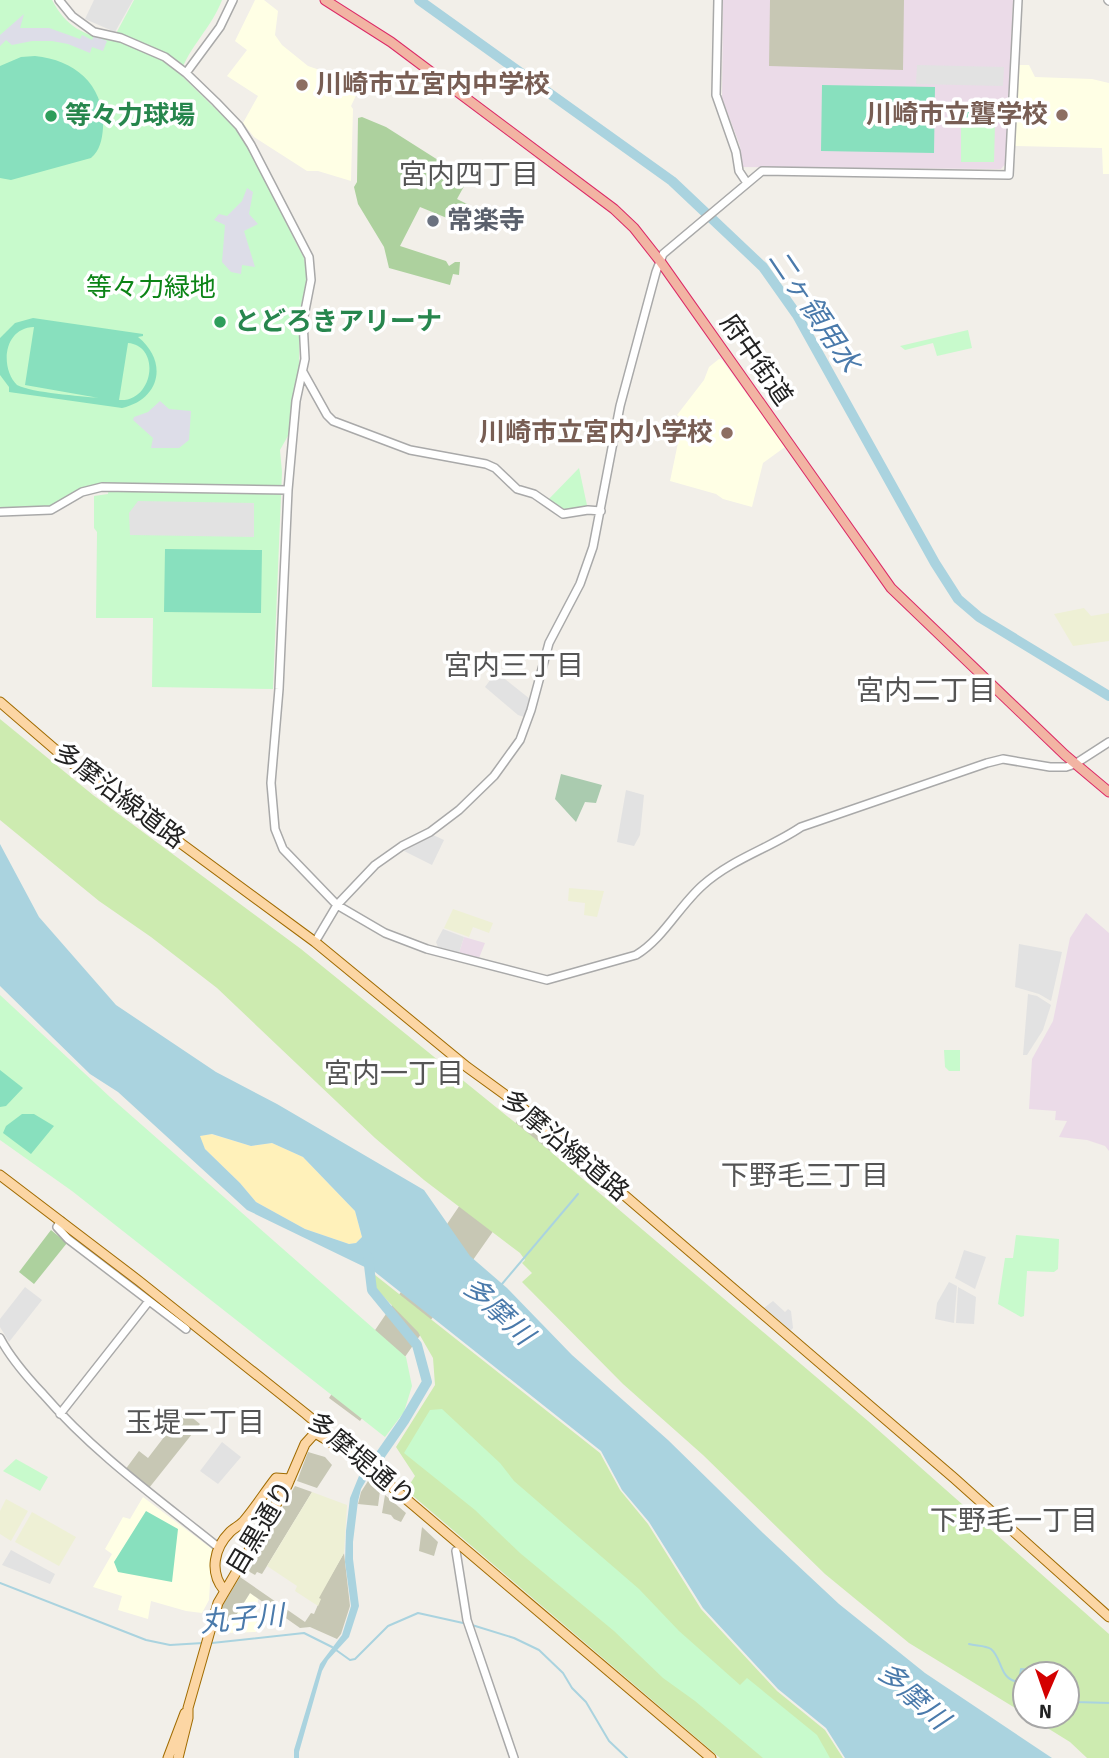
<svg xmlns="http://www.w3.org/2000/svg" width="1109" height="1758" font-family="Signika,'Noto Sans JP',sans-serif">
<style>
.industrial{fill:#ebdbe8}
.education{fill:#ffffe5}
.construction{fill:#c7c7b4}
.farmland{fill:#eef0d5}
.grass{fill:#cdebb0}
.forest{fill:#add19e}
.sand{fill:#fff1ba}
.cemetery{fill:#aacbaf}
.park{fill:#c8facc}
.pitch{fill:#88e0be;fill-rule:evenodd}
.parking{fill:#e2e2e2}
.plaza{fill:#dddde8}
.water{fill:#aad3df;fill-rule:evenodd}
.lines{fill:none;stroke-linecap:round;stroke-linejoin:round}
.stream{stroke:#aad3df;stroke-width:2}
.river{stroke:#aad3df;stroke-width:10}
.tertiary-casing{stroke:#a9a9a9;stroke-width:10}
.primary-casing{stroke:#a06b00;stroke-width:11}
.trunk-casing{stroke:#dc2a67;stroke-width:11}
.tertiary{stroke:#fff;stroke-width:7}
.primary{stroke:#fcd6a4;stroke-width:9}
.trunk{stroke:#f2b4a3;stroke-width:9}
.education-dot{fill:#8d6e63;stroke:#fff;stroke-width:2.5}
.leisure-dot{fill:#2e9e5b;stroke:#fff;stroke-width:2.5}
.worship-dot{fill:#6b7280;stroke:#fff;stroke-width:2.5}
.labels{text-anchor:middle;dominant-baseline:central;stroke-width:7;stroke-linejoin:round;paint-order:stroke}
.education-label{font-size:26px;font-weight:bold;fill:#785e54;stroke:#fff;text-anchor:end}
.leisure-label{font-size:26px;font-weight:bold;fill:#27864d;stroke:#fff;text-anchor:start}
.worship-label{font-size:26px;font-weight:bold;fill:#5b616d;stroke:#fff;text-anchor:start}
.park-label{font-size:26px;fill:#0c8416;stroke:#fff}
.street-label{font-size:26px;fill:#222;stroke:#fff}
.neighbourhood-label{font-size:28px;fill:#555;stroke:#fff}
.water-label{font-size:28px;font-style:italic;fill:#4a7aab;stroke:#fff}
</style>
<rect width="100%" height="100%" fill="#f2efe9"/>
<path class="industrial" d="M723,0H1013L1006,163L1001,169L742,167L740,146L722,98Z
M1086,913L1109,933V1151L1105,1146L1087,1140L1059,1137L1067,1121L1055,1120L1056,1111L1029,1109L1032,1059L1053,1021L1070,938Z
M464,937L485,943L479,958L459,953Z"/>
<path class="education" d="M255,0H264L278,11L275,35L282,45L308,66L346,79H364L351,106L353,109L351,181L318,171H307L254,137L243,123L258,96L227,76L247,50L235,41Z
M1018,65H1029L1035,77L1092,79L1109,83V174H1103L1102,148L1014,146Z
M719,359L722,360L785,447L763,463L752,507L723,499L716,494L670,481L683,419L677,415L704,380L709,367Z
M143,1497L212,1549L209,1600L202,1613L186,1611L151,1601L148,1619L118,1610L122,1596L93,1587L112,1554L105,1549L123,1517L130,1519Z
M250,1593L258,1599L256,1632L225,1633Z"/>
<path class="construction" d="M770,0H904L903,70L769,66Z
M521,1115L555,1143L360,1421L329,1398Z
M184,1411L200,1424L149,1488L125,1470L139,1451L148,1458Z
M308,1452L325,1457L332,1465L317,1488L297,1481Z
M368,1481L380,1491L378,1506L358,1504L361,1492Z
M295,1486L312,1492L262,1574L257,1572L255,1575L248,1571L247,1566Z
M385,1495L406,1513L401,1522L394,1519L391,1515L382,1513Z
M422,1527L438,1542L434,1556L419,1551Z
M344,1553L350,1606L341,1634L337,1639L310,1627L300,1628L250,1593L225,1633L215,1631L223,1605L240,1577L305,1622L311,1613L314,1614L320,1600L318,1598Z"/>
<path class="farmland" d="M1084,608L1091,616L1109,613V641L1073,646L1054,614Z
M569,888L604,891L597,917L584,915L585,903L568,901Z
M453,909L493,923L489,933L473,927L469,937L444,928Z
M312,1492L347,1505L344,1553L319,1598L321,1599L318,1606L295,1591L297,1586L267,1566Z
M6,1499L28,1511L11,1541L0,1534V1511Z
M32,1512L76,1537L59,1566L15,1542Z"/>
<path class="grass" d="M0,719L93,795L301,949L544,1146L868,1421L1109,1634V1758H1087L1070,1742L1028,1716H1067V1674H1025V1714L909,1643L825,1574L703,1455L623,1384L522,1282L532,1273L522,1263L525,1260L520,1253L424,1180L375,1138L217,988L151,937L99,901L0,820Z
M375,1275L600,1453L620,1490L648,1524L701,1609L777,1691L825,1730L843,1758H720L406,1490L415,1476L396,1447L435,1385L433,1358L418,1332L376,1289L373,1277Z"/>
<path class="forest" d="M362,117L386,127L468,179L457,199L473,207L464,225L420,207L400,246L446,261L449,266L455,262H460L459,275L453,274L450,285L389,268L384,247L358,204L354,187L357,182L358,118Z
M51,1230L67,1243L34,1284L19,1272Z"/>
<path class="sand" d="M211,1134L251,1146L272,1143L303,1157L355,1211L362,1237L356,1243L349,1244L305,1229L256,1202L240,1183L205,1149L199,1136Z"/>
<path class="cemetery" d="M561,774L602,785L596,803L585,802L576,822L555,799Z"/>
<path class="park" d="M0,0H52C66,27 84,35 112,41L134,0H222C212,27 189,47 180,74L235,128L250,149L294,239L304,258L307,279L300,310L299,368L294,389L289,434L280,450L282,472L273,689L152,687L153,618H96L97,532L94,528V496L108,494L109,484C83,484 74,499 51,506C35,511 17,508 0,508Z
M961,124H995L994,162H961Z
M968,330L972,348L937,356L933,343L905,350L900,346Z
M579,468L588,510L563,514L546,502Z
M0,995L110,1097L406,1357L412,1386L404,1412L385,1437L72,1191L0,1140Z
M944,1050H960V1071H949L945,1067Z
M1016,1235L1059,1239L1058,1269L1054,1272L1027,1271L1024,1316L1021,1317L998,1304L1005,1258H1013Z
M442,1409L500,1463L514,1481L639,1589L679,1631L740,1685L747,1678L817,1735L830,1758H763L695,1701L663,1678L614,1631L520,1553L475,1510L404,1453L430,1410Z
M16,1459L48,1477L40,1491L3,1471Z"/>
<path class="pitch" d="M35,56C76,60 105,86 103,128C102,140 100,150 91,158L11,180L0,178V66L21,57Z
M822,85L935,87L934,153L821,151Z
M965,106L991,107V121H965Z
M33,318L143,334V336L138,337C168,361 161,399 122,408L9,392V387L0,375V338L15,323ZM34,327L25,385L99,398C80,396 33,393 17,385C0,368 3,328 34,327ZM128,343C162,346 153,403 119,400Z
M165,549L262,550L261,613L164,612Z
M0,1070L23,1088L6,1106L0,1107Z
M22,1114H34L54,1126L31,1154L3,1133L6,1126Z
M146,1511L178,1529L172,1582L118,1572L114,1562Z"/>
<path class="parking" d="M94,0H133L115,32L85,19Z
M917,65L1004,67L1003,86L916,84Z
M138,501L254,503V537L130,535L129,513Z
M496,672L530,699L524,717L518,715L485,687Z
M626,790L644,795L640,835L634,846L617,842Z
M431,834L444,840L432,865L404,851L427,837L429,838Z
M443,929L464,937L459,953L438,947L436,942Z
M1019,944L1062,952L1051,1001L1039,994L1015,987Z
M1028,994L1037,996L1051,1005L1043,1030L1027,1055H1023Z
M964,1250L986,1257L975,1289L955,1278Z
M949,1282L957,1286L954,1323L935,1319L937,1303Z
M25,1287L42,1300L9,1342L0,1327V1319Z
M958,1287L976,1297L974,1324L956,1323Z
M773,1301L785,1312L788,1309L791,1311L793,1328L789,1332L765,1311L764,1308Z
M222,1442L241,1457L218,1484L200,1471Z
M11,1550L55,1574L50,1584L2,1565Z"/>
<path class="plaza" d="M24,14L20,28H49L80,39L82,35L92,40L94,36L107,41L103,51L92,47L90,53L68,44L52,41H32L12,45L6,40L0,46V35Z
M247,188L253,192L249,214L258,224L244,231L255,267L242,265L241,274L231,272L222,262L225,225L214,220L219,214L227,216L242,201Z
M160,401L169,409L191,411L189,440L179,448H151L153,438L133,420L134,417L148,412Z"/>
<path class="water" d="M0,844L39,917L116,1005L216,1072L277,1104L424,1190L470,1256L507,1288L572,1355L668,1440L763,1533L839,1604L925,1673L1052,1758H845L826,1728L778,1689L703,1608L649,1522L622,1490L601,1451L375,1272L247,1210L118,1092L90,1074L0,986ZM212,1134L251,1146L272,1143L303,1157L355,1211L362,1237L356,1243L349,1244L305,1229L256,1202L240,1183L205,1149L200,1136Z
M361,1471L368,1477L361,1489L358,1501L353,1542V1559L359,1606L349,1637L328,1660L322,1671L299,1752V1758H294V1750L320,1664L342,1635L351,1606L345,1562L346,1531L350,1498Z"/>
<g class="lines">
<path class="stream" d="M502,1284L578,1194
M0,1583L146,1640L170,1645L203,1643
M472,1625L514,1638L539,1650L563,1673L572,1688L586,1702L609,1741L627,1758
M212,1643L304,1633L332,1647
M969,1644C976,1646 985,1645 991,1649C1003,1659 999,1680 1019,1682L1021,1669L1031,1670L1037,1674
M336,1650L350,1660L355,1659L388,1626L418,1613L463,1623
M1067,1698L1076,1702L1109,1703"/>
<path class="river" d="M419,0L672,181L763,267L797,315L935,563L958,599L979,617L1109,696
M368,1257L372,1290L417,1345L427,1382L404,1421L379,1457"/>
<g class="tertiary-casing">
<path id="tertiary" d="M59,0L72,16L94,32L121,38L165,57L186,73L216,102L239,126L251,145L309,257L311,280L303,321L305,359L296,401L288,490L279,689L271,783L275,829L283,849L337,905L385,933L427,949L547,980L636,955C663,939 679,906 703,885C732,859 770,848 801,827L987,763L1003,759L1050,767H1066L1075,764L1109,742
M718,0L716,95L736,152L739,171L747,183
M1108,0L1109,1
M186,73L220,27L233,0
M303,372L327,415L333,421L410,450L486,464L495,468L517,489L534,494L563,514L588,510L601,511
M0,512L51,510L82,492L102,487L288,490
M315,942L337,905L375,865L402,846L430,832L459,810L494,776L520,740L531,710L549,643L580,584L593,547L620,406L656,272L663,254L762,171L1009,175L1018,0
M61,1221L57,1227L68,1239L186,1329
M0,1338C11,1359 27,1377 43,1394C94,1453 157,1498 218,1547
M60,1414L149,1301
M456,1551L467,1620L514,1758"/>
</g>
<g class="primary-casing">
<path id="primary" d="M0,702L65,758L315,942L467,1067L518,1104L954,1478L1109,1617
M0,1175L139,1281L306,1414L711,1758
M224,1590C209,1572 214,1548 230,1532C234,1528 239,1526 243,1522C255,1508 265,1492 276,1478L290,1479
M168,1758L185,1713
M178,1758L188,1718V1708L218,1603L287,1486L305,1444L315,1433L347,1452"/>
</g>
<g class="trunk-casing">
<path id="trunk" d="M325,0L391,42L614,209L634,228L660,261L891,588L1065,755L1109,792"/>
</g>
<use href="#tertiary" class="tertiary"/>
<use href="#primary" class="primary"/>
<use href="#trunk" class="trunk"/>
</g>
<g class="education-dot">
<circle cx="302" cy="85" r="7"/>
<circle cx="1062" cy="115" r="7"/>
<circle cx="727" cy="433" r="7"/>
</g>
<g class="leisure-dot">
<circle cx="51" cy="116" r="7"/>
<circle cx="220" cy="322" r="7"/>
</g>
<circle class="worship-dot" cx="433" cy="221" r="7"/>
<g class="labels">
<g class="education-label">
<text x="316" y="85" text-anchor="start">川崎市立宮内中学校</text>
<text x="1048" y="115">川崎市立聾学校</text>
<text x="713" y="433">川崎市立宮内小学校</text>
</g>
<g class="leisure-label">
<text x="65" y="116">等々力球場</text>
<text x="234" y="322">とどろきアリーナ</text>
</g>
<g class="worship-label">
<text x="447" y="221">常楽寺</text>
</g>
<g class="park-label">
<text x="151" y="288">等々力緑地</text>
</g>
<g class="street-label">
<text transform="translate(756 360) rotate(55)">府中街道</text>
<text transform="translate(119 796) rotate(37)">多摩沿線道路</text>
<text transform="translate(565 1146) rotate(40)">多摩沿線道路</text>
<text transform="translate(361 1460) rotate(40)">多摩堤通り</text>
<text transform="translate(261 1528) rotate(-59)">目黒通り</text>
</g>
<g class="neighbourhood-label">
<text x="469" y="175">宮内四丁目</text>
<text x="514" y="666">宮内三丁目</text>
<text x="926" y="691">宮内二丁目</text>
<text x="394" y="1074">宮内一丁目</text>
<text x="805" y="1176">下野毛三丁目</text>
<text x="195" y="1423">玉堤二丁目</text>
<text x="1014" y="1521">下野毛一丁目</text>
</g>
<g class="water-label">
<text transform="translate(814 311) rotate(56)">二ヶ領用水</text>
<text transform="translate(498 1311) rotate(43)">多摩川</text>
<text transform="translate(242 1619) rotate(-5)">丸子川</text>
<text transform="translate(913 1696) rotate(42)">多摩川</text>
</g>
</g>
<g transform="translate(1046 1695) rotate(182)"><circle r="33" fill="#ffffff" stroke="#a7a7a7" stroke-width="2"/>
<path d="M0-5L12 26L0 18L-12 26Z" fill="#d40000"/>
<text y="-10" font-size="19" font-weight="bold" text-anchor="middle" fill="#222222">N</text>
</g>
</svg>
